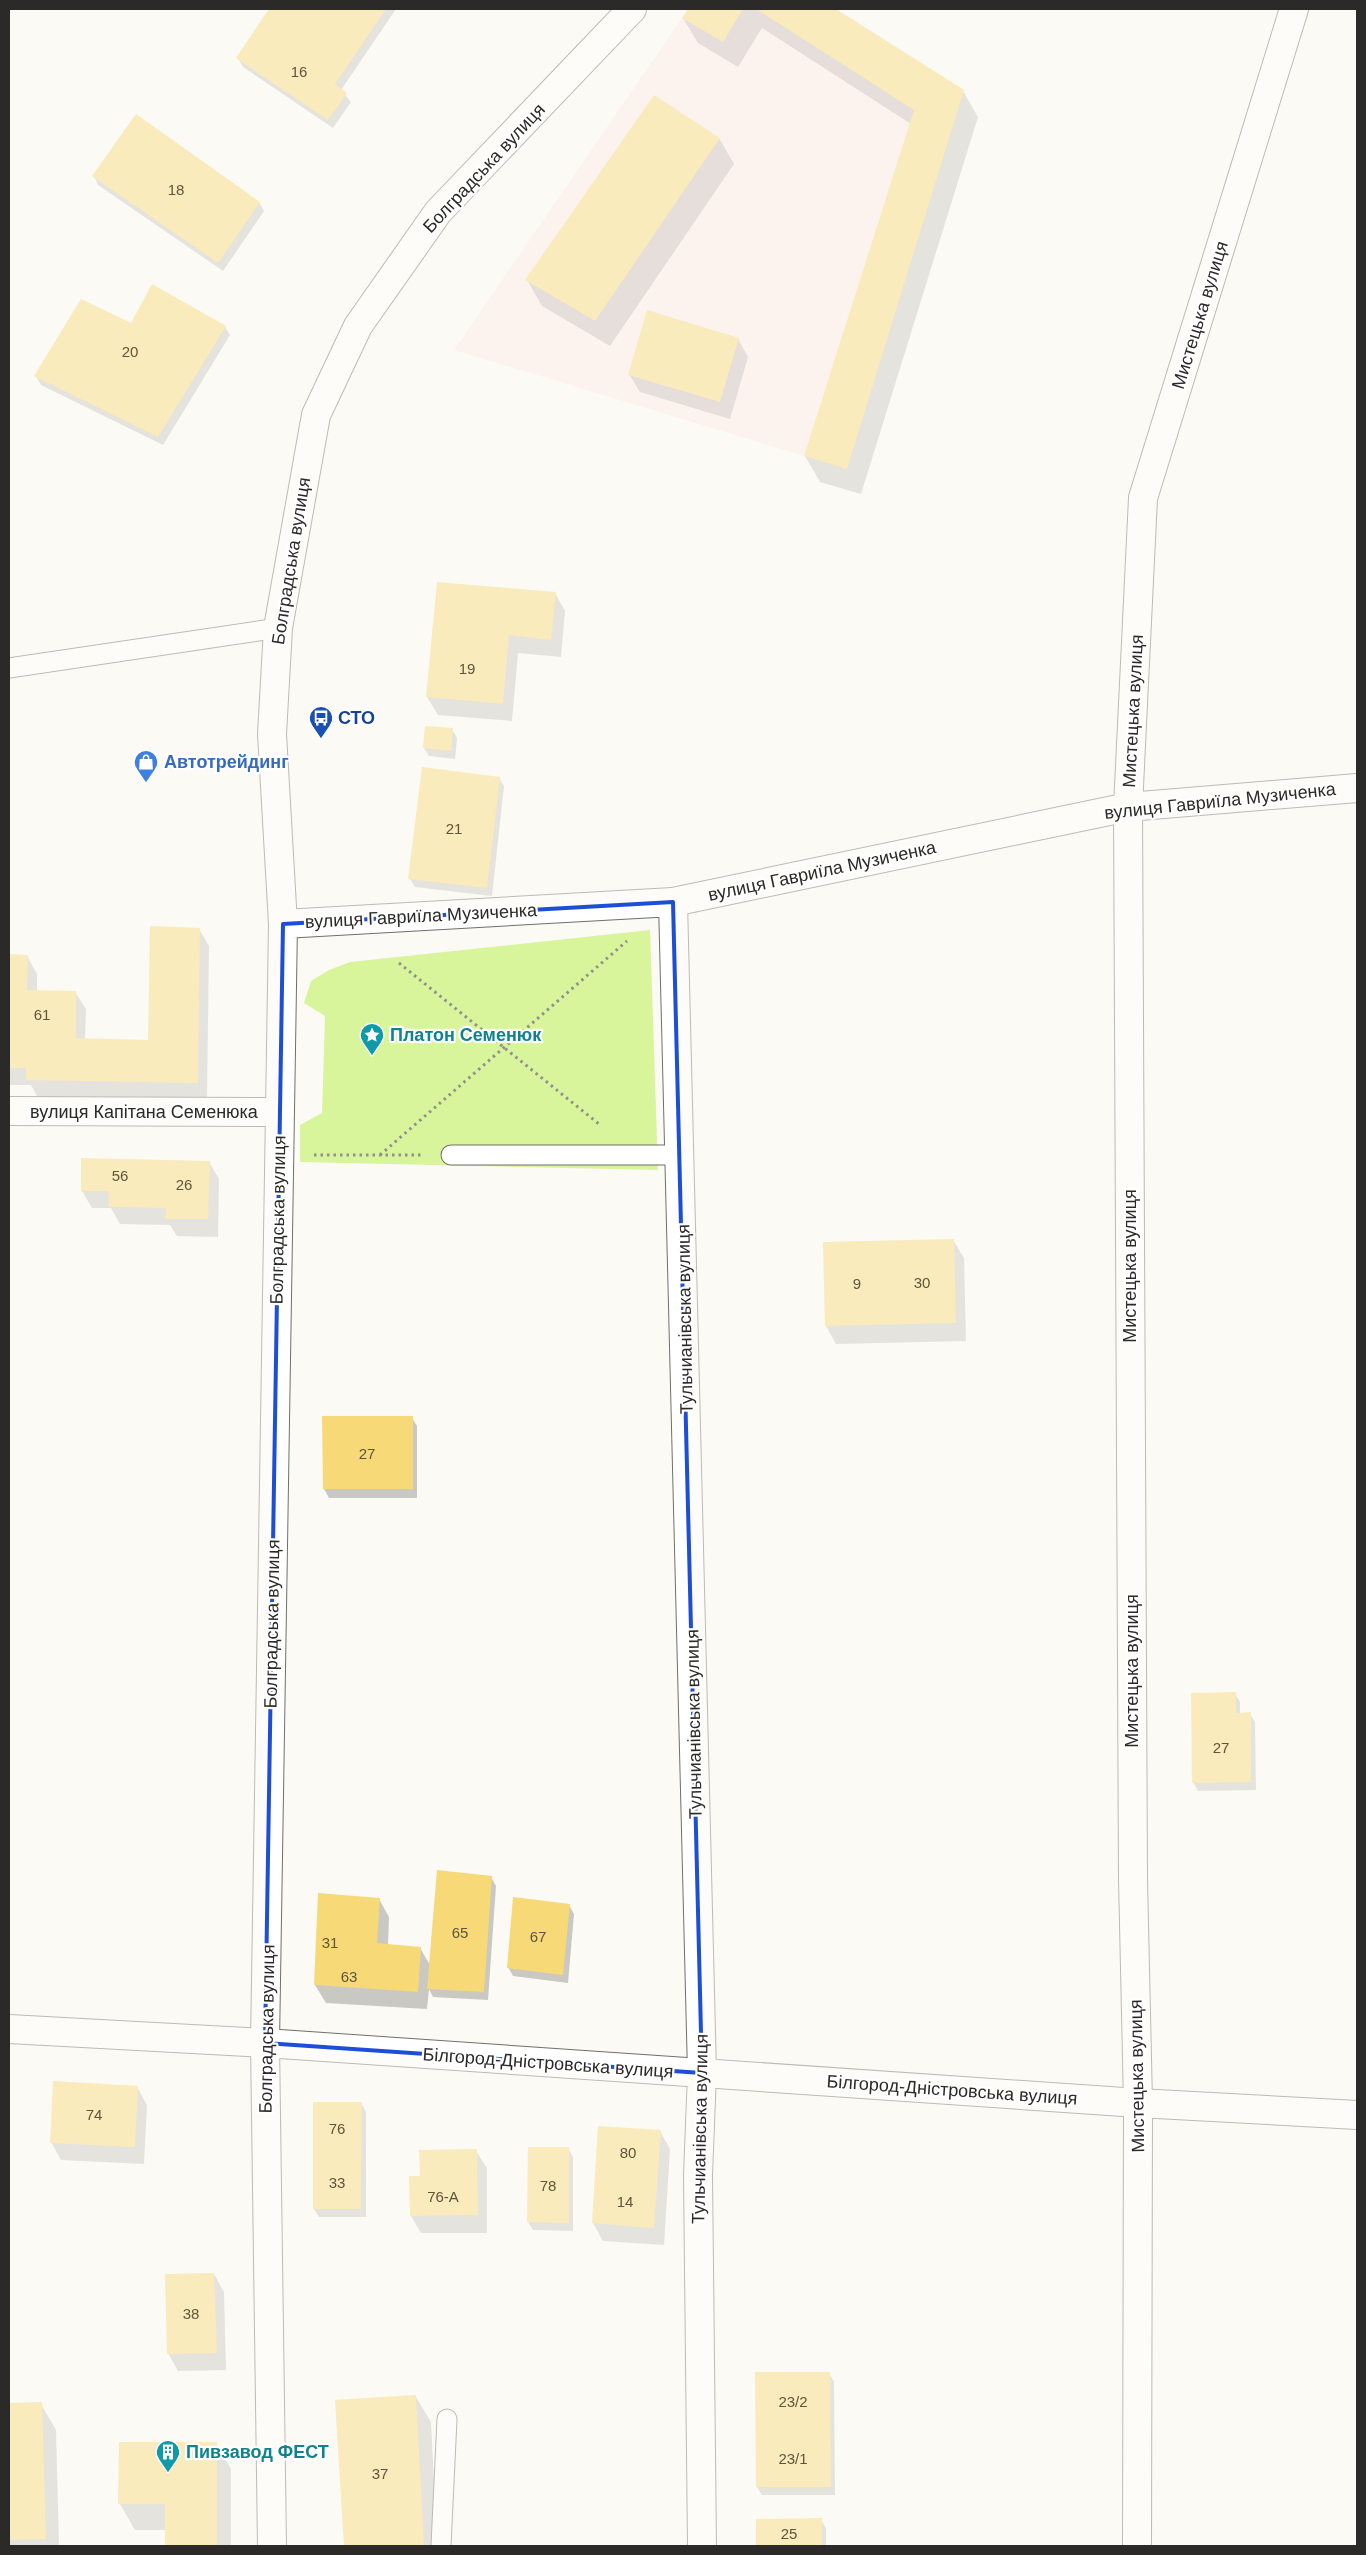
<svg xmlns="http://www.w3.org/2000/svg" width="1366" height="2555" font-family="Helvetica,sans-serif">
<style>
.industrial{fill:#fcece9}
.green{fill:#d8f59b}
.shadow{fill:#0003}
.building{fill:#f7d977}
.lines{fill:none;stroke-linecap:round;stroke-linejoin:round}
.service-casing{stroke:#706f69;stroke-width:21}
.minor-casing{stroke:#706f69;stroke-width:30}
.tertiary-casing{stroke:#706f69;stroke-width:30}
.secondary-casing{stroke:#706f69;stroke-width:30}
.path{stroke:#91908c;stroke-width:3;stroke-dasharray:2.5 4;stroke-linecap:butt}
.service{stroke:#fff;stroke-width:19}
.minor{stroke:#fff;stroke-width:28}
.tertiary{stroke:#fff;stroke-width:28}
.secondary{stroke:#fff;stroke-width:28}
.marked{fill:none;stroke:#1d4ed8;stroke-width:4;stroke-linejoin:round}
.labels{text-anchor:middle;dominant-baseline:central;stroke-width:4.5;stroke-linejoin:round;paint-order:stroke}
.number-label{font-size:15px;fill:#5e563c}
.street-label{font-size:18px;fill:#2b2a28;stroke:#fff}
.transit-label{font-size:18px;font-weight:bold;fill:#164399;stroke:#fff;text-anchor:start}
.shop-label{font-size:18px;font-weight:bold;fill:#366cbe;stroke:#fff;text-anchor:start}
.culture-label{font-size:18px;font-weight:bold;fill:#0d838f;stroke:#fff;text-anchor:start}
</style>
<rect width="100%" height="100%" fill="#fcfaf4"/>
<path class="industrial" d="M688,9H836L964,90L847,469L454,350Z"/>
<path class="green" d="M650,930L658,1170L300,1162V1125L322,1113L325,1016L304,1003L311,981L329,970L350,962Z"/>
<path class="shadow" d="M271,9H396L341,90L351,102L333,128L243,67L238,58Z
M689,9H833L963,91L978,117L861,494L820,482L805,456L911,124L762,28L738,67L698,43L683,18Z
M719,138L734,164L610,346L542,306L527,280Z
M94,176L259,202L264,211L223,271L98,185Z
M152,286L225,327L230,335L163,445L41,385L36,376L132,325Z
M738,339L748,357L730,419L640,392L629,374Z
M555,593L565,611L561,657L518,653L512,721L438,715L427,697Z
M452,729L457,738L455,759L429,756L424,748Z
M499,778L504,786L492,896L415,887L410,879Z
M199,929L209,946L207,1100L38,1098L31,1085H9V956H27L37,974V991L75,992L86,1009L85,1039L149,1041Z
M209,1162L219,1179L218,1237L177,1236L170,1225L120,1224L111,1208H92L82,1191Z
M953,1240L964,1258L966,1341L836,1344L826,1326L824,1243Z
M323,1418H412L417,1426V1498H329L324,1489Z
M1235,1694L1240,1702V1714H1250L1255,1722L1256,1790L1198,1791L1193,1782Z
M491,1877L496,1886L488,2000L433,1997L429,1989L427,2009L326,2003L315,1985L319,1895L379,1899L389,1917L388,1945L420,1948L430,1965Z
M569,1905L574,1914L568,1983L513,1976L508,1967Z
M137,2087L147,2105L144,2164L61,2160L51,2142Z
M361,2103L366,2112V2217H319L314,2209Z
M660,2131L670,2149L664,2245L603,2241L593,2223Z
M568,2148L573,2157V2231L533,2230L528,2222Z
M476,2151L487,2168V2233H421L411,2216L421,2177Z
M214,2274L224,2292L226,2370L178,2371L168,2353Z
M829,2373L834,2382L835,2495H762L757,2487Z
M416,2397L431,2422L437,2546H345L337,2401Z
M41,2404L56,2430L59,2546H9V2405Z
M216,2443L231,2469V2546H166V2530H135L120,2504Z
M758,2520H821L826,2528V2546H758Z"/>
<path class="building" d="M269,9H386L335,84L347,93L328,120L236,58Z
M688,9H743L723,42L682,18Z
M756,9H836L964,90L847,469L804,456L914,110Z
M654,95L720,138L595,321L525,280Z
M136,114L260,202L218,263L92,176Z
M152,284L226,326L158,437L34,376L81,299L131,323Z
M647,310L739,338L720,402L628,375Z
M437,582L556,592L551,640L509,635L503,704L426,697Z
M425,726L453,728L451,751L423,748Z
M422,767L500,777L487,888L408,879Z
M150,926L200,928L198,1083L26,1080V1068H9V954L28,955L27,990L76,991V1038L148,1040Z
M81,1158L210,1161L208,1219H165L166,1208L109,1207L108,1191H81Z
M954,1239L956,1323L825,1326L823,1242Z
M322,1416H413V1489H323Z
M1236,1692V1713L1251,1712V1782L1192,1783L1191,1693Z
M437,1870L492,1876L484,1992L427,1989Z
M318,1893L380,1898L377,1943L421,1947L418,1992L314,1985Z
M513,1897L570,1904L563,1975L507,1968Z
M53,2081L138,2086L135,2147L50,2143Z
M313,2102H362L361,2209H313Z
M598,2126L661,2130L654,2228L592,2223Z
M528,2147H569V2223L527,2222Z
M477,2149L478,2215L410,2216L409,2176H420L419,2150Z
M214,2273L217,2353L167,2354L165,2274Z
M755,2372H830L831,2487H756Z
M416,2395L424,2546H344L335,2400Z
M42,2402L46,2539L9,2540V2403Z
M119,2442H217V2546H165V2504H118Z
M822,2518V2546H756V2519Z"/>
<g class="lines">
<g class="service-casing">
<path id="service" d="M9,668L278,628
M451,1155H681
M441,2546L447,2419"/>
</g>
<g class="minor-casing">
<path id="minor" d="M673,902L1128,807L1357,788
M1137,2546L1138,2103L1133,1879L1128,807L1143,498L1294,9"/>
</g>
<g class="tertiary-casing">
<path id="tertiary" d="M9,1111L279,1112"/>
</g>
<g class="secondary-casing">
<path id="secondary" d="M283,924L673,902L702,2073L698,2175L702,2546
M9,2029L265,2043L1138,2103L1357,2115
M272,2546L265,2043L283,924L272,734L278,628L316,415L358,326L438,212L632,9"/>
</g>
<path class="path" d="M399,963L599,1124
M314,1155H421
M380,1155L627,941"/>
<use href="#service" class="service"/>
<use href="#minor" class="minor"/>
<use href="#tertiary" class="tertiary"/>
<use href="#secondary" class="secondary"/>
</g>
<path d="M0 0H1366V2555H0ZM673,902L702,2073L265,2043L283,924Z" fill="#fcfaf4" fill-opacity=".55" fill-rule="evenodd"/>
<path class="marked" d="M673,902L702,2073L265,2043L283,924Z"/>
<defs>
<g id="bus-pin" transform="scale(1.25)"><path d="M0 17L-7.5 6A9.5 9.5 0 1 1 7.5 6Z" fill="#1a4fb4" stroke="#fff"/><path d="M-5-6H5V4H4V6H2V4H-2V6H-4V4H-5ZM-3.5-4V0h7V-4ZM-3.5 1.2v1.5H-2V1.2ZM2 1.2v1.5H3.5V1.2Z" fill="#fff"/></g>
<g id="shop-pin" transform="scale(1.25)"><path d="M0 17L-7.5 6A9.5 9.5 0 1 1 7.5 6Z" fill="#3f7fe0" stroke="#fff"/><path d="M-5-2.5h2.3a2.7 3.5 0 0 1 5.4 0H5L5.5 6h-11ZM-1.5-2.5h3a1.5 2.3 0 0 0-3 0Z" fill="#fff"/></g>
<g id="sight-pin" transform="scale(1.25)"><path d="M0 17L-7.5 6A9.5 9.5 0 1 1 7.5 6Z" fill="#0f9aa8" stroke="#fff"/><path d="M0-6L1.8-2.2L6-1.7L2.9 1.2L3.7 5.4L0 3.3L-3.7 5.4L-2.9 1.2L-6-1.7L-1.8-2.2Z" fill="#fff"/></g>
<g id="building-pin" transform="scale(1.25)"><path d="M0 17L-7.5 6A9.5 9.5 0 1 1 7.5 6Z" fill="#0f9aa8" stroke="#fff"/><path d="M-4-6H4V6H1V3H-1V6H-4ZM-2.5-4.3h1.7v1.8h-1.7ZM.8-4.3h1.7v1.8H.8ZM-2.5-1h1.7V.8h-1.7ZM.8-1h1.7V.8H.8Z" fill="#fff"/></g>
</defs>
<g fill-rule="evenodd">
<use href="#bus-pin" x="321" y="718"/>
<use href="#shop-pin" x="146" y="762"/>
<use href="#sight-pin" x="372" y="1035"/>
<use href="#building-pin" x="168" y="2452"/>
</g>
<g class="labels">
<g class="number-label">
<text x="299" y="71">16</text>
<text x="176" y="189">18</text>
<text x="130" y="351">20</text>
<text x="467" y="668">19</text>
<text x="454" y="828">21</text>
<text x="42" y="1014">61</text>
<text x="120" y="1175">56</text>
<text x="184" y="1184">26</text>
<text x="922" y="1282">30</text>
<text x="857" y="1283">9</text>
<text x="367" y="1453">27</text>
<text x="1221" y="1747">27</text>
<text x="460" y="1932">65</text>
<text x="538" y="1936">67</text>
<text x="330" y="1942">31</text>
<text x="349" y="1976">63</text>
<text x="94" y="2114">74</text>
<text x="337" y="2128">76</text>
<text x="628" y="2152">80</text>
<text x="337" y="2182">33</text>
<text x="548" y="2185">78</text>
<text x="443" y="2196">76-А</text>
<text x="625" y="2201">14</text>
<text x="191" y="2313">38</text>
<text x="793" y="2401">23/2</text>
<text x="793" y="2458">23/1</text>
<text x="380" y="2473">37</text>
<text x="789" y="2533">25</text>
</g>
<g class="street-label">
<text transform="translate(484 168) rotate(-47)">Болградська вулиця</text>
<text transform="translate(1200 315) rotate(-73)">Мистецька вулиця</text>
<text transform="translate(291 561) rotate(-81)">Болградська вулиця</text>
<text transform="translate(1133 711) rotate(-87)">Мистецька вулиця</text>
<text transform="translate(1220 801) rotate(-6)">вулиця Гавриїла Музиченка</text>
<text transform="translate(822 871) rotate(-12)">вулиця Гавриїла Музиченка</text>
<text transform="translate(421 916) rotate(-3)">вулиця Гавриїла Музиченка</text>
<text x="144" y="1112">вулиця Капітана Семенюка</text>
<text transform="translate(278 1220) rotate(-89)">Болградська вулиця</text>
<text transform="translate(1130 1266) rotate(-90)">Мистецька вулиця</text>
<text transform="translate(685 1319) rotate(-91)">Тульчианівська вулиця</text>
<text transform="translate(272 1624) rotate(-89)">Болградська вулиця</text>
<text transform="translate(1132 1671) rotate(-90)">Мистецька вулиця</text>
<text transform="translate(694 1724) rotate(-91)">Тульчианівська вулиця</text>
<text transform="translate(267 2029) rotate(-89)">Болградська вулиця</text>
<text transform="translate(548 2063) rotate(4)">Білгород-Дністровська вулиця</text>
<text transform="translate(1137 2076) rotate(-91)">Мистецька вулиця</text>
<text transform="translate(952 2090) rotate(4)">Білгород-Дністровська вулиця</text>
<text transform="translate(700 2129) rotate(-89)">Тульчианівська вулиця</text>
</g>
<g class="transit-label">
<text x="338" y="718">СТО</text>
</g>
<g class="shop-label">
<text x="164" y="762">Автотрейдинг</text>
</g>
<g class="culture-label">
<text x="390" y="1035">Платон Семенюк</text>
<text x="186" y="2452">Пивзавод ФЕСТ</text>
</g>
</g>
<rect width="1366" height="2555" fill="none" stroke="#2b2a28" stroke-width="20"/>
</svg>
